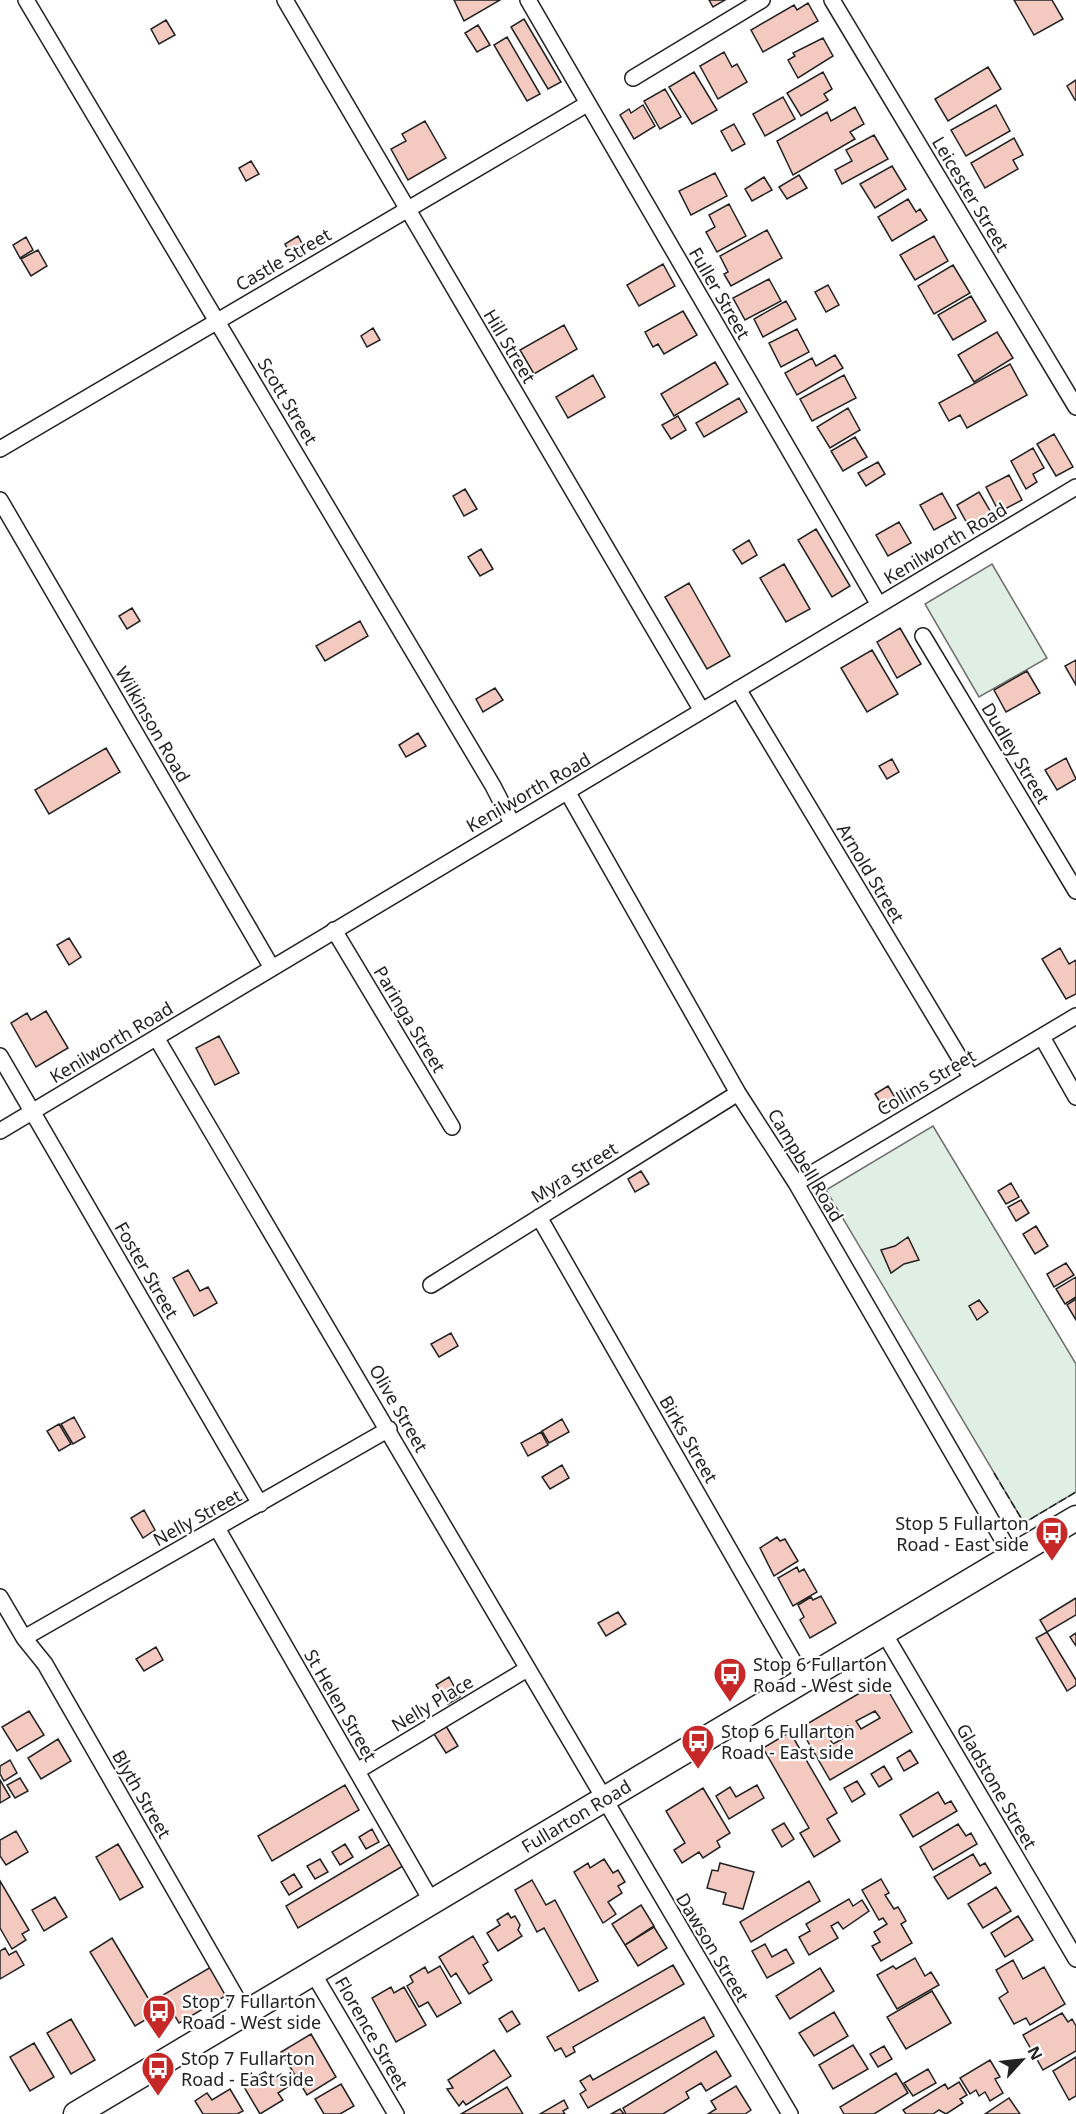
<svg xmlns="http://www.w3.org/2000/svg" width="1076" height="2114" font-family="'Noto Sans',sans-serif">
<style>
.green{fill:#e0efe3;stroke:#6f6f6f;stroke-width:1.5}
.building{fill:#f3c9c0;stroke:#222;stroke-width:1.5;fill-rule:evenodd}
.lines{fill:none;stroke-linecap:round;stroke-linejoin:round}
.minor-casing{stroke:#222;stroke-width:18}
.primary-casing{stroke:#222;stroke-width:27}
.minor{stroke:#fff;stroke-width:15}
.primary{stroke:#fff;stroke-width:24}
.fence{stroke:#222;stroke-width:1.5;stroke-dasharray:8 3;stroke-linecap:butt}
.labels{text-anchor:middle;dominant-baseline:central;stroke-width:4.5;stroke-linejoin:round;paint-order:stroke}
.street-label{font-size:18px;fill:#222;stroke:#fff}
.poi-label{font-size:18px;fill:#222;stroke:#fff;text-anchor:start}
</style>
<rect width="100%" height="100%" fill="#fff"/>
<path class="green" d="M992,564L1047,658L979,697L925,604Z
M933,1126L1076,1364V1492L1024,1523L826,1190Z"/>
<path class="building" d="M454,0H500L464,21Z
M709,0H725L713,7Z
M1014,0H1052L1063,19L1034,35Z
M808,3L818,21L763,52L751,30L794,5L797,10Z
M524,19L561,82L548,89L511,27Z
M166,20L175,35L159,44L151,29Z
M478,25L490,45L477,52L465,33Z
M507,37L540,94L527,101L494,45Z
M823,38L833,56L798,78L788,60L795,56L793,53Z
M724,52L732,67L737,64L747,82L718,99L700,66Z
M988,67L1001,89L948,121L935,99Z
M694,72L717,110L692,124L669,87Z
M823,72L832,89L824,94L828,100L801,116L787,93Z
M1076,80V100H1075L1067,86Z
M665,89L681,117L660,129L644,101Z
M783,97L795,119L765,136L753,114Z
M643,105L655,126L634,139L620,115L629,109L631,113Z
M996,105L1010,131L966,156L951,130Z
M855,107L864,124L850,132L855,139L793,175L777,141L827,112L831,121Z
M425,121L446,158L408,180L391,149L406,141L402,134Z
M734,124L745,144L732,151L721,131Z
M874,135L888,159L842,184L835,170L852,161L846,150Z
M1014,138L1023,155L1013,160L1018,169L985,188L971,163Z
M251,161L259,174L246,181L239,168Z
M892,166L906,189L875,208L860,184Z
M715,173L727,196L691,215L679,191Z
M799,175L807,188L787,199L779,187Z
M764,177L772,190L752,201L745,189Z
M908,199L916,212L920,209L927,220L892,241L878,217Z
M729,204L746,236L717,252L706,232L715,227L709,215Z
M767,230L782,258L731,286L724,274L728,272L720,256Z
M298,236L305,249L292,257L285,244Z
M934,236L948,261L915,280L900,255Z
M26,237L33,250L20,258L13,245Z
M38,250L47,266L31,276L21,259Z
M663,264L675,286L639,306L627,285Z
M953,265L970,293L934,314L918,286Z
M769,279L781,301L745,320L733,298Z
M828,285L839,305L826,312L815,292Z
M971,296L986,321L953,340L938,315Z
M786,301L796,319L763,337L754,319Z
M683,311L697,335L664,354L658,344L653,347L645,332Z
M564,325L577,349L534,374L520,350Z
M373,328L380,340L367,347L361,336Z
M797,329L809,352L781,367L769,343Z
M997,332L1013,358L974,382L958,355Z
M835,355L843,368L797,395L785,373L812,358L816,366Z
M715,362L728,384L674,416L661,394Z
M1010,364L1027,395L967,428L960,415L949,421L939,403Z
M593,375L605,397L568,418L556,397Z
M844,375L856,398L812,421L800,399Z
M739,398L747,412L704,437L696,423Z
M848,408L860,430L830,448L817,427Z
M678,416L686,430L671,439L662,425Z
M1054,434L1073,467L1056,476L1037,444Z
M855,437L867,457L843,471L831,451Z
M1033,448L1044,468L1033,474L1037,482L1026,489L1011,461Z
M878,462L885,474L866,486L858,473Z
M1009,475L1022,500L999,512L986,487Z
M465,489L477,509L464,516L453,496Z
M979,492L992,514L969,527L957,505Z
M942,493L956,518L934,530L920,505Z
M899,522L911,543L888,556L876,535Z
M816,529L850,586L832,597L798,540Z
M749,540L757,555L742,564L733,550Z
M481,549L493,569L480,576L468,557Z
M784,564L810,609L786,622L760,578Z
M689,583L730,656L707,669L665,597Z
M132,608L140,621L127,629L119,616Z
M360,621L368,636L325,661L316,646Z
M900,628L921,664L897,678L877,642Z
M872,650L898,694L867,712L841,668Z
M1076,660V685L1065,666Z
M1027,671L1040,693L1006,712L994,690Z
M495,688L503,700L483,712L476,699Z
M418,733L426,746L406,757L399,745Z
M106,748L120,772L49,814L35,790Z
M1066,758L1076,779L1057,790L1045,770Z
M892,759L899,772L887,779L879,766Z
M69,938L81,957L69,965L57,945Z
M1060,948L1069,964L1076,960V994L1066,999L1042,959Z
M46,1011L68,1048L36,1067L11,1023L27,1013L31,1020Z
M219,1036L239,1073L215,1085L196,1048Z
M888,1086L896,1099L883,1107L875,1094Z
M641,1171L649,1184L635,1192L628,1179Z
M1011,1183L1019,1197L1006,1204L998,1191Z
M1021,1200L1029,1213L1016,1221L1008,1207Z
M1036,1226L1048,1246L1035,1254L1023,1234Z
M908,1237L919,1260L904,1264L891,1273L881,1250L895,1246Z
M1066,1263L1074,1275L1054,1287L1047,1274Z
M188,1270L200,1291L208,1287L217,1303L194,1316L173,1278Z
M1076,1277V1297L1065,1304L1056,1289Z
M1076,1299V1320L1067,1305Z
M979,1300L988,1312L977,1320L969,1306Z
M451,1333L458,1346L439,1357L431,1344Z
M74,1417L85,1437L73,1444L61,1424Z
M562,1419L569,1432L549,1443L542,1431Z
M59,1424L71,1444L59,1451L47,1431Z
M541,1432L548,1445L528,1456L521,1443Z
M562,1465L569,1478L550,1489L542,1477Z
M144,1510L155,1530L143,1538L131,1518Z
M777,1537L780,1541L785,1539L798,1561L774,1576L760,1548Z
M797,1567L799,1572L804,1569L817,1592L793,1606L778,1578Z
M821,1596L836,1623L810,1638L800,1620L804,1617L798,1605L811,1597L813,1600Z
M1076,1598V1615L1047,1632L1040,1620Z
M618,1612L626,1624L606,1636L598,1623Z
M1047,1632L1076,1680V1685L1067,1691L1036,1638Z
M1076,1633V1646L1070,1637Z
M156,1647L163,1660L144,1671L136,1659Z
M449,1677L460,1697L448,1704L436,1685Z
M882,1680L912,1732L830,1780L800,1728ZM875,1711L880,1718L861,1729L856,1721ZM848,1726L853,1733L833,1744L829,1737Z
M29,1711L44,1735L17,1751L2,1727Z
M446,1726L458,1746L446,1753L434,1734Z
M790,1732L837,1813L827,1819L840,1841L814,1857L800,1833L809,1828L763,1748Z
M58,1739L71,1761L41,1779L28,1758Z
M910,1750L918,1763L904,1771L897,1758Z
M10,1760L17,1773L4,1781L0,1774V1766Z
M884,1766L892,1779L879,1787L871,1774Z
M20,1778L28,1791L15,1798L7,1785Z
M0,1780L10,1797L0,1803Z
M857,1781L865,1794L852,1802L844,1788Z
M345,1785L359,1810L272,1861L258,1836Z
M757,1785L764,1798L729,1819L716,1796L730,1787L736,1797Z
M703,1788L730,1833L717,1841L720,1847L703,1858L699,1852L682,1863L674,1850L685,1843L666,1811Z
M938,1792L945,1804L951,1801L957,1811L913,1837L900,1815Z
M784,1823L794,1839L782,1847L772,1830Z
M958,1824L966,1836L971,1833L977,1844L933,1870L920,1847Z
M372,1829L379,1842L366,1849L359,1837Z
M16,1831L28,1852L6,1865L0,1856V1840Z
M118,1844L143,1887L120,1900L96,1857Z
M345,1844L353,1857L340,1865L332,1852Z
M390,1844L403,1866L298,1928L286,1906Z
M973,1854L980,1866L985,1863L991,1873L948,1899L934,1877Z
M320,1859L328,1872L315,1879L307,1866Z
M604,1859L613,1873L618,1870L625,1882L618,1886L622,1893L608,1902L616,1914L603,1923L574,1872L588,1863L590,1868Z
M720,1863L754,1872L743,1909L723,1904L726,1893L707,1888L712,1870L718,1871Z
M294,1874L302,1887L289,1895L281,1882Z
M881,1879L889,1893L885,1895L894,1909L898,1907L906,1921L901,1924L912,1943L881,1961L872,1946L880,1942L874,1932L887,1924L883,1918L879,1920L862,1890Z
M532,1880L546,1905L555,1900L598,1981L579,1991L544,1928L537,1932L515,1890Z
M0,1881L29,1930L22,1934L26,1940L12,1949L0,1928Z
M809,1881L820,1901L751,1942L740,1922Z
M996,1887L1011,1911L983,1928L968,1904Z
M55,1897L67,1917L44,1931L32,1910Z
M849,1899L853,1906L862,1900L869,1911L843,1929L838,1922L831,1926L838,1938L809,1955L799,1937L810,1931L806,1924Z
M641,1905L654,1926L625,1945L612,1924Z
M508,1913L511,1918L515,1916L520,1925L518,1930L522,1936L498,1951L487,1933L500,1925L497,1920Z
M1018,1916L1033,1940L1005,1957L991,1933Z
M654,1927L667,1948L638,1966L625,1945Z
M473,1936L488,1962L483,1965L492,1980L469,1994L456,1973L451,1977L439,1957Z
M112,1938L157,2013L135,2026L90,1952Z
M765,1944L772,1957L786,1949L794,1963L767,1978L752,1951Z
M5,1948L9,1955L16,1951L24,1965L0,1979V1951Z
M915,1958L925,1976L931,1972L939,1985L897,2009L877,1975L893,1966L896,1969Z
M1013,1960L1023,1979L1044,1967L1065,2004L1030,2025L1026,2018L1014,2024L999,1998L1008,1992L996,1970Z
M673,1965L684,1984L573,2047L575,2052L566,2057L561,2048L555,2051L547,2037Z
M440,1966L461,2003L437,2017L428,2002L419,2007L407,1986L413,1982L410,1976L425,1967L428,1973Z
M211,1967L227,1995L179,2023L163,1995Z
M820,1968L834,1991L790,2019L776,1996Z
M391,1987L394,1993L404,1987L426,2025L396,2042L372,1998Z
M932,1991L951,2023L906,2049L887,2017Z
M512,2011L520,2024L507,2032L499,2019Z
M834,2012L848,2036L814,2056L799,2033Z
M1062,2013L1068,2022L1072,2019L1076,2026V2051L1043,2070L1023,2035Z
M704,2017L714,2036L588,2108L580,2094L586,2090L580,2081L590,2075L593,2080Z
M71,2019L95,2060L71,2074L47,2033Z
M311,2034L336,2077L307,2095L281,2052Z
M34,2043L54,2077L30,2091L10,2057Z
M853,2045L868,2069L833,2089L819,2065Z
M884,2046L892,2059L878,2067L870,2054Z
M494,2050L511,2076L466,2105L463,2101L459,2106L447,2089L453,2088L448,2080Z
M716,2051L731,2076L706,2091L701,2083L686,2092L689,2098L663,2114H626L623,2108Z
M1076,2057V2096L1069,2100L1053,2071Z
M990,2060L1000,2077L995,2079L1003,2093L990,2101L985,2092L979,2096L976,2090L970,2094L960,2078Z
M928,2069L936,2083L913,2096L904,2083Z
M265,2072L271,2080L281,2074L289,2086L278,2093L283,2100L260,2114L240,2080L251,2073L254,2078Z
M896,2073L908,2093L874,2114H844L840,2107Z
M959,2082L967,2095L960,2099L963,2103L946,2114L939,2110L933,2114H906L903,2110L945,2084L948,2089Z
M341,2084L354,2106L340,2114H324L315,2099Z
M736,2086L751,2110L745,2114H708L716,2109L711,2101Z
M507,2087L523,2114H461Z
M230,2089L243,2111L237,2114H203L195,2101L207,2093L212,2100Z
M1009,2098L1020,2114H985Z
M564,2100L568,2108L563,2111L565,2114H540Z
M620,2109L624,2114H611Z"/>
<g class="lines">
<g class="minor-casing">
<path id="minor" d="M26,0L493,786L512,823
M285,0L702,711
M528,0L879,605
M832,0L1076,407
M633,78L762,0
M0,449L587,104
M0,500L272,968
M923,636L1076,891
M738,689L971,1077
M568,793L738,1093L796,1183L1012,1556
M334,930L452,1127
M1042,1037L1076,1097
M157,1039L790,2114
M0,1056L260,1504
M0,1131L1076,487
M796,1183L1076,1016
M539,1217L804,1680
M431,1285L738,1093
M217,1528L432,1902
M0,1597L24,1638L45,1664L245,2013
M884,1633L1076,1959
M24,1638L389,1429
M357,1771L527,1669
M313,1973L396,2114"/>
</g>
<g class="primary-casing">
<path id="primary" d="M76,2114L1076,1518"/>
</g>
<use href="#minor" class="minor"/>
<use href="#primary" class="primary"/>
<path class="fence" d="M994,1473L1024,1523L1076,1492"/>
</g>
<defs>
<g id="bus-pin" transform="scale(1.725)"><path d="M0 17L-7.5 6A9.5 9.5 0 1 1 7.5 6Z" fill="#c62828" stroke="#fff"/><path d="M-5-6H5V4H4V6H2V4H-2V6H-4V4H-5ZM-3.5-4V0h7V-4ZM-3.5 1.2v1.5H-2V1.2ZM2 1.2v1.5H3.5V1.2Z" fill="#fff"/></g>
</defs>
<g fill-rule="evenodd">
<use href="#bus-pin" x="1052" y="1533"/>
<use href="#bus-pin" x="730" y="1674"/>
<use href="#bus-pin" x="698" y="1741"/>
<use href="#bus-pin" x="159" y="2011"/>
<use href="#bus-pin" x="158" y="2068"/>
</g>
<g class="labels">
<g class="street-label">
<text transform="translate(971 194) rotate(59)">Leicester Street</text>
<text transform="translate(283 259) rotate(-30)">Castle Street</text>
<text transform="translate(720 293) rotate(60)">Fuller Street</text>
<text transform="translate(510 346) rotate(59)">Hill Street</text>
<text transform="translate(288 401) rotate(59)">Scott Street</text>
<text transform="translate(945 543) rotate(-31)">Kenilworth Road</text>
<text transform="translate(153 724) rotate(60)">Wilkinson Road</text>
<text transform="translate(1016 753) rotate(59)">Dudley Street</text>
<text transform="translate(528 792) rotate(-30)">Kenilworth Road</text>
<text transform="translate(871 873) rotate(59)">Arnold Street</text>
<text transform="translate(410 1019) rotate(59)">Paringa Street</text>
<text transform="translate(111 1042) rotate(-31)">Kenilworth Road</text>
<text transform="translate(926 1082) rotate(-31)">Collins Street</text>
<text transform="translate(806 1165) rotate(59)">Campbell Road</text>
<text transform="translate(574 1172) rotate(-32)">Myra Street</text>
<text transform="translate(147 1270) rotate(60)">Foster Street</text>
<text transform="translate(399 1408) rotate(60)">Olive Street</text>
<text transform="translate(689 1439) rotate(60)">Birks Street</text>
<text transform="translate(197 1517) rotate(-29)">Nelly Street</text>
<text transform="translate(432 1703) rotate(-31)">Nelly Place</text>
<text transform="translate(341 1705) rotate(60)">St Helen Street</text>
<text transform="translate(997 1786) rotate(60)">Gladstone Street</text>
<text transform="translate(142 1794) rotate(60)">Blyth Street</text>
<text transform="translate(576 1816) rotate(-31)">Fullarton Road</text>
<text transform="translate(713 1947) rotate(59)">Dawson Street</text>
<text transform="translate(372 2033) rotate(60)">Florence Street</text>
</g>
<g class="poi-label">
<text x="1029" y="1523" text-anchor="end">Stop 5 Fullarton<tspan x="1029" dy="21">Road - East side</tspan></text>
<text x="753" y="1664">Stop 6 Fullarton<tspan x="753" dy="21">Road - West side</tspan></text>
<text x="721" y="1731">Stop 6 Fullarton<tspan x="721" dy="21">Road - East side</tspan></text>
<text x="182" y="2001">Stop 7 Fullarton<tspan x="182" dy="21">Road - West side</tspan></text>
<text x="181" y="2058">Stop 7 Fullarton<tspan x="181" dy="21">Road - East side</tspan></text>
</g>
</g>
<g transform="translate(1022 2060) rotate(63)" stroke="#ffffff" stroke-width="4.5" paint-order="stroke">
<path d="M0-4.5L10 22L0 15L-10 22Z" fill="#222222"/>
<text y="-9" font-size="16" font-weight="bold" text-anchor="middle" fill="#222222">N</text>
</g>
</svg>
